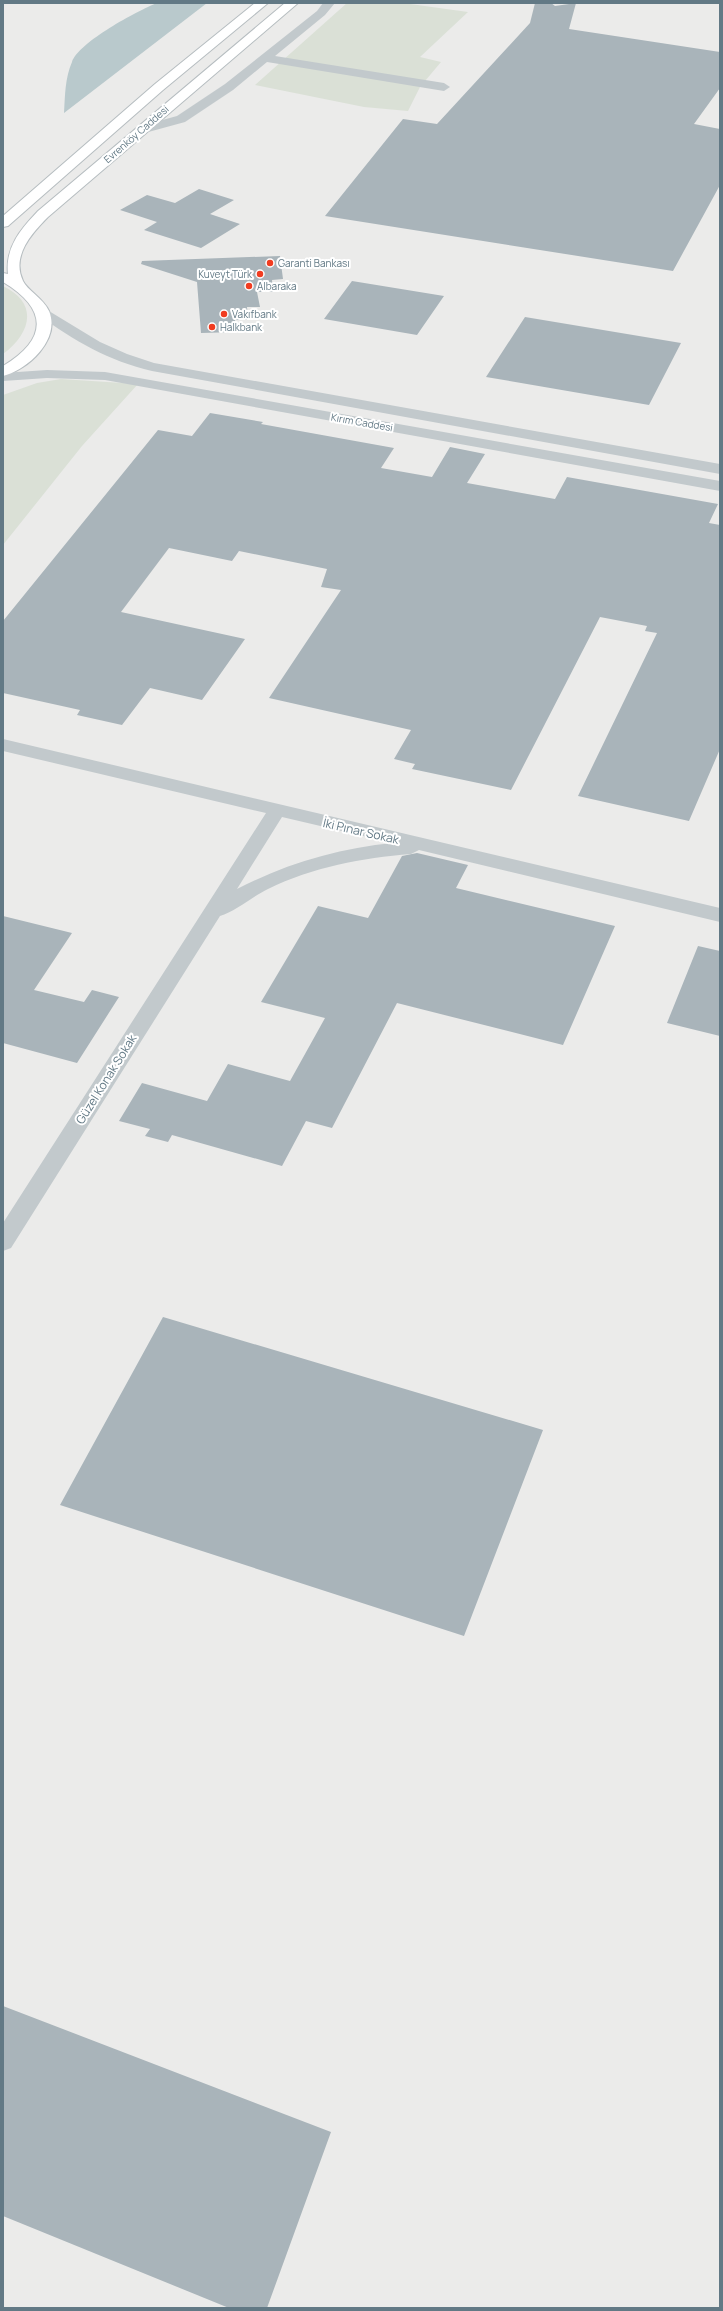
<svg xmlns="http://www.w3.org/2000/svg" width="723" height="2311" font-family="Manrope,sans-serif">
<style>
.built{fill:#ebebea}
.green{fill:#dae0d6}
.water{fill:#b9c9cc}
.building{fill:#a9b4ba}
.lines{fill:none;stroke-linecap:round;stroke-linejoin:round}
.major-casing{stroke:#b6bdc0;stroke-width:2}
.minor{fill:#c2c9cc;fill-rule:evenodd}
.major{fill:#fff;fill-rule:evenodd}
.poi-dot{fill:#f13c20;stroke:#fff;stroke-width:1.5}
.labels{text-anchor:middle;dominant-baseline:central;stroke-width:4;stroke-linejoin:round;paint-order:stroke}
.far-street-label{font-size:10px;fill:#627985;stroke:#fff}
.far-poi-label{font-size:10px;fill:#627985;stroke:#fff;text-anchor:start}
.street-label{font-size:12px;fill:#627985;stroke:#fff}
</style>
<rect width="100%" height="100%" fill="#fafaf7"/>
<path class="built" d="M3,3H720V2308H3Z"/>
<path class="green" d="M347,3H403L468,12L420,57L441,62L420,87L408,111L364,107L255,85Z
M3,286C40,304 30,334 3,354Z
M61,379L138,384L82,446L3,545V395L37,383Z"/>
<path class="water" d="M157,3H207L64,113C65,95 65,78 72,62C79,42 137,11 157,3Z"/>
<path class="building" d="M535,3H551L555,6L576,3L569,29L720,52V88L694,124L720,129V185L673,271L325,216L403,119L437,124L530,23Z
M199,189L234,200L210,214L240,224L201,248L144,230L157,222L120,210L147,195L175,203Z
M280,256L283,279L272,280L273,292H257L260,307H247L248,320H235L236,332L201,333L197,282L141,264L142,261Z
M352,281L444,296L417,335L324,319Z
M525,317L681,343L649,405L486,377Z
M210,413L263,422L261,424L394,448L381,468L432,477L450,447L485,454L467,483L555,499L567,477L718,504L709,523L720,525V749L689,821L578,796L657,633L645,631L647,626L600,617L511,790L412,769L415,764L394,759L411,730L269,698L341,590L321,587L327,569L239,551L232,561L169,548L121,612L245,639L202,700L150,688L122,725L77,715L80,710L3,693V621L158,430L192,436Z
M417,853L468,865L456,888L615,926L563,1045L397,1003L332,1128L306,1121L282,1166L172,1135L168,1142L145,1136L150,1129L119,1121L142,1083L207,1101L228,1064L290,1081L325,1018L261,1002L318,906L368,918L402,856Z
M3,916L72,933L34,990L84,1002L92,990L119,997L77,1063L3,1043Z
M698,946L720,951V1036L667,1023Z
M163,1317L543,1430L464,1636L60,1505Z
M3,2006L331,2132L267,2308H229L3,2216Z"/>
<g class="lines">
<g class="major-casing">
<path id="major" d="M255,3H268L163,90L8,226L3,227V216L155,84Z
M285,3H298L48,217C32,233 11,256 23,281C27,290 43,298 49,311C61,339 28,370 3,376V366C48,339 48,309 3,282V273L8,274C5,247 21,229 38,211Z"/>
</g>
<path class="minor" d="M323,3H335L325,15L275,56L444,83L450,87L444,91L267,62L233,90L185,122L141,134L135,130L137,127L177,116L225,84L317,11Z
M44,308L100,342L127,354L154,363L720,464V474L152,371C109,361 74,341 39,315L37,312Z
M47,370L105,372L720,481V491L105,380L47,378L3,381V373Z
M3,739L720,908V922L419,850L411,854C362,858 313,867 268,889C253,896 235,912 220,916L11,1248L3,1251V1223L266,813L3,751ZM282,817L393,843C339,848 285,864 237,889Z"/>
<use href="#major" class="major"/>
</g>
<g class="poi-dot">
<circle cx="270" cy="263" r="4"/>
<circle cx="260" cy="274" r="4"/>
<circle cx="249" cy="286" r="4"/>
<circle cx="224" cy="314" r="4"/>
<circle cx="212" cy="327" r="4"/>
</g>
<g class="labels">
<g class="far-street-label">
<text transform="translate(136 134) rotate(-41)">Evrenköy Caddesi</text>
<text transform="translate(362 422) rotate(10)">Kırım Caddesi</text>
</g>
<g class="far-poi-label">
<text x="278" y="263">Garanti Bankası</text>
<text x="252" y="274" text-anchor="end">Kuveyt Türk</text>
<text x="257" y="286">Albaraka</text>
<text x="232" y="314">Vakıfbank</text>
<text x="220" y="327">Halkbank</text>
</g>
<g class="street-label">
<text transform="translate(361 831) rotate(13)">İki Pınar Sokak</text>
<text transform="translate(106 1079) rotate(-58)">Güzel Konak Sokak</text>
</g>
</g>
<rect width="723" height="2311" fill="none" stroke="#627985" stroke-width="8"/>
</svg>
